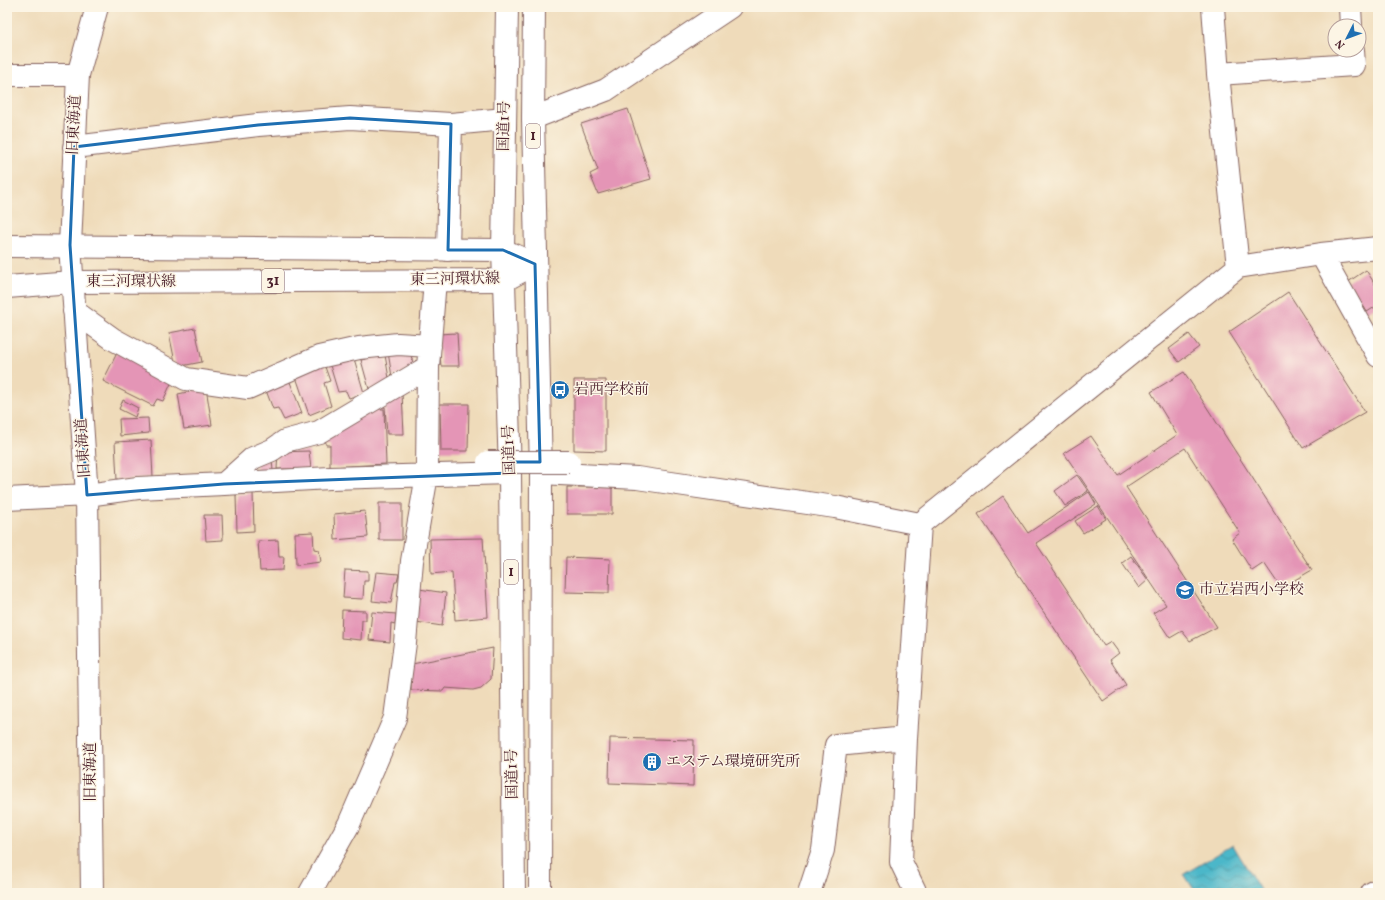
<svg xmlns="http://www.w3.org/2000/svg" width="1385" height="900" font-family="Vollkorn,'Noto Serif JP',serif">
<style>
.water{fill:url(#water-waves);stroke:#4b6b7a}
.building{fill:#e495b6}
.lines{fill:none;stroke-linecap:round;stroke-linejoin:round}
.minor-casing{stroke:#84615d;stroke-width:24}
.major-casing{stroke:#84615d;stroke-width:24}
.highway-casing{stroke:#84615d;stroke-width:24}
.minor{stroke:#fff;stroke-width:22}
.major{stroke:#fff;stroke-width:22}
.highway{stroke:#fff;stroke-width:22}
.minor-bridge-casing{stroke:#84615d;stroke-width:24;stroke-linecap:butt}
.minor-bridge{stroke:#fff;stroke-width:22}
.marked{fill:none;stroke:#1f6fb2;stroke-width:3;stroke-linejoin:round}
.labels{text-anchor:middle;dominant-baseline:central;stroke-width:3;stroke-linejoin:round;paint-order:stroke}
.shield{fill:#fcf5e5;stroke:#7f5f63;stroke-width:1}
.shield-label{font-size:14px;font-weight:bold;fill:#4a1f2b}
.street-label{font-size:15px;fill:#4a1f2b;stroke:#fcf5e5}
.poi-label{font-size:15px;fill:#4a1f2b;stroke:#fcf5e5;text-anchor:start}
</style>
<defs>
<pattern id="water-waves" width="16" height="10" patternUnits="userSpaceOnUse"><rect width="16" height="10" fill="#4cb7c9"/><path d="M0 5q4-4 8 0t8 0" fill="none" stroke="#4194a3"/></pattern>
</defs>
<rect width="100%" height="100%" fill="#fcf5e5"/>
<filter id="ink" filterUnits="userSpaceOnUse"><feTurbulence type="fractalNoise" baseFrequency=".025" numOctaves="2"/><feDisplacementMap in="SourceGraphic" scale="8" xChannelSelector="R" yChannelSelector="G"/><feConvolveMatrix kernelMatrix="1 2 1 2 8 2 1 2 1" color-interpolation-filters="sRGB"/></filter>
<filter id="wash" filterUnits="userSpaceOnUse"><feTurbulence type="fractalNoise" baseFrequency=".012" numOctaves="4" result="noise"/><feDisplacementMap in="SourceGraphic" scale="16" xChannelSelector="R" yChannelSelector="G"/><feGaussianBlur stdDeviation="0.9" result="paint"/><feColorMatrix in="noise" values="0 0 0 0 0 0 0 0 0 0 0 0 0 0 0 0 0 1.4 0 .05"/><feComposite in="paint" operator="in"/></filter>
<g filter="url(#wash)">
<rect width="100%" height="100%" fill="#efdbba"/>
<path class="water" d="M1233,845L1262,893H1196L1184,874Z"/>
<g id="blocks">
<path class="building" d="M628,109L651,179L598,194L590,174L598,170L581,124Z
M1366,270L1378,289V305L1367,312L1348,282Z
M1288,292L1365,412L1303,448L1229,332Z
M195,328L202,362L176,367L169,333Z
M457,333L459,366H441L438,334Z
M1189,334L1199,347L1179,362L1169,349Z
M118,351L174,377L163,401L157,399L153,406L103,381Z
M410,351L414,367L392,377L388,352Z
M353,355L364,393L349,398L346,391L338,392L329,362Z
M385,355L390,384L369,389L361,360Z
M324,364L330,381L324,383L331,406L309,415L295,374Z
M1184,372L1312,570L1281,588L1264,563L1252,571L1232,539L1240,533L1185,448L1126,487L1217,627L1190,641L1182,631L1170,638L1153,613L1166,605L1064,453L1091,436L1118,475L1177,435L1151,392Z
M288,377L302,413L284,420L278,408L273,409L264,385Z
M574,380H606V451L574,450Z
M206,388L212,425L184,429L178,394Z
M402,393L404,434H387L385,407H377Z
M123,400L138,408L135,417L119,409Z
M440,404H469L468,451H441Z
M373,409H384L386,464L330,467V445H326L325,435Z
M148,418L149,433L120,436L119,419Z
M151,440L153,477L117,480L115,442Z
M309,451L311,469H277L278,452Z
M272,460L273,471L257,472L256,462Z
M1077,475L1088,491L1065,506L1055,491Z
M567,487H612V514H567Z
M1089,492L1096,504L1036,543L1104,646L1111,642L1119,653L1110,660L1126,685L1103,701L978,514L1003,496L1028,533Z
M253,493L254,531L237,532L236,495Z
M379,503H402V540H379Z
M1098,506L1106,519L1083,533L1075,521Z
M365,511L368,537L335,540L334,514Z
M204,515H222L223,540L206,541Z
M313,532L314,549L319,550L321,562L296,565L295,533Z
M483,538L488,617L455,620L452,572L431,574L430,539Z
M278,540L279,557H284L283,570L260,571L258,541Z
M1131,556L1148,580L1139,588L1122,563Z
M566,557L610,559L609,593L565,592Z
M345,570L368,571V581H364L363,599L343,598Z
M376,572L399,574L397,582H395L391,603L372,601Z
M419,589L446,593L442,626L416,622Z
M342,610L366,611V620H362L361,640L341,638Z
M372,612L396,614L395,624L391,623L390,642L369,640Z
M493,648L491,679L481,688L473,690L445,688L443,691L411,690L412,664Z
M610,738L694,740L693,786L609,783Z"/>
</g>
</g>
<g filter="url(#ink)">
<use href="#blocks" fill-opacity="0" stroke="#84615d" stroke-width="1"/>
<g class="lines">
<g class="minor-casing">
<path id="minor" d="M1213,7L1218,74L1238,267
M1350,7L1351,26
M1218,74L1354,65L1353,50
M7,75H78
M533,118L606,90L730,7
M74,147L258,125L350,118L451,124L505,119
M448,250L451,124
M1321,254L1378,356
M74,311L113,339L186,379L248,388L319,357L359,348L398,344L430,346
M541,473L637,478L835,507L920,524
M224,484L253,458L272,450L285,441L319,432L428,367
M7,499L87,495L138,488L224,484L330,478L510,473
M92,893L87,495L70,245L78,75L97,7
M310,893L349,824L395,718L405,643L412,561L427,475L428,367L435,280
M809,893L823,850L836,745L906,738
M916,893L901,862L906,738L920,524L1238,267L1321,254L1378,248
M1372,893L1378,890"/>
</g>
<g class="major-casing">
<path id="major" d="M7,246L503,250L535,264
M7,287L72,282L505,280L535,264"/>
</g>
<g class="highway-casing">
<path id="highway" d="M507,7L503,250L510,473L514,893
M534,7L533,118L541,473L540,893"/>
</g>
<use href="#minor" class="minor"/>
<use href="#major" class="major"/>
<use href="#highway" class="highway"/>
<g class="minor-bridge-casing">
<path id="minor-bridge" d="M488,462H569"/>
</g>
<use href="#minor-bridge" class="minor-bridge"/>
</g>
</g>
<path class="marked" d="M350,118L451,124L448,250H503L535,264L540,462H510V473L224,484L87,495L70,245L74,147L258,125Z"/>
<defs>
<g id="bus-disc" transform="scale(1)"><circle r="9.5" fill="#1f6fb2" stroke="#fcf5e5"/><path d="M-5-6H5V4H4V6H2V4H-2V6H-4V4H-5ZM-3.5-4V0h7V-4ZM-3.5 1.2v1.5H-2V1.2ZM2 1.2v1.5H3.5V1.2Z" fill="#fff"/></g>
<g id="school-disc" transform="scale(1)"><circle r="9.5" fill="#1f6fb2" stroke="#fcf5e5"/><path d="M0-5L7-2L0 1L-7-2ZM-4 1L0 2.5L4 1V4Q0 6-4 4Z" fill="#fff"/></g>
<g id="building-disc" transform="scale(1)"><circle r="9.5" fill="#1f6fb2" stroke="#fcf5e5"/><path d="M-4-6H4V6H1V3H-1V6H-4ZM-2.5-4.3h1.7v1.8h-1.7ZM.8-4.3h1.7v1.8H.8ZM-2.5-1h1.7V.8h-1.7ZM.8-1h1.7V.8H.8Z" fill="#fff"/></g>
</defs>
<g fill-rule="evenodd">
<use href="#bus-disc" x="560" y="390"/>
<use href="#school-disc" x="1185" y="590"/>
<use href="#building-disc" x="652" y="762"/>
</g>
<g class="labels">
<g class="shield">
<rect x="526" y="124" width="14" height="24" rx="3"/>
<rect x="262" y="269" width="22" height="24" rx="3"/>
<rect x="504" y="560" width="14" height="24" rx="3"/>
</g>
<g class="shield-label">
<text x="533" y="136">1</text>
<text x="273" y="281">31</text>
<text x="511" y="572">1</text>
</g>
<g class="street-label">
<text transform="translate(75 125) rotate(-87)">旧東海道</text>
<text transform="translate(505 126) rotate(-89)">国道1号</text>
<text transform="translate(455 280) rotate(-1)">東三河環状線</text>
<text x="131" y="282">東三河環状線</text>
<text transform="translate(84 448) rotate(-94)">旧東海道</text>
<text transform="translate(510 450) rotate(-92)">国道1号</text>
<text transform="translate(91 772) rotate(-90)">旧東海道</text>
<text transform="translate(513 774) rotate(-91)">国道1号</text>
</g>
<g class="poi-label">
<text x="574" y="390">岩西学校前</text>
<text x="1199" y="590">市立岩西小学校</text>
<text x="666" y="762">エステム環境研究所</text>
</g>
</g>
<rect width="1385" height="900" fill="none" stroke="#fcf5e5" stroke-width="24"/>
<g transform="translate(1347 38) rotate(228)"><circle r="19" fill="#fcf5e5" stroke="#b59f9b"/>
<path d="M0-3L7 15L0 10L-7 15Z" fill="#1f6fb2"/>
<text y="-6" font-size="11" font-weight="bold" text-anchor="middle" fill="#4a1f2b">N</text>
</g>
</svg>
